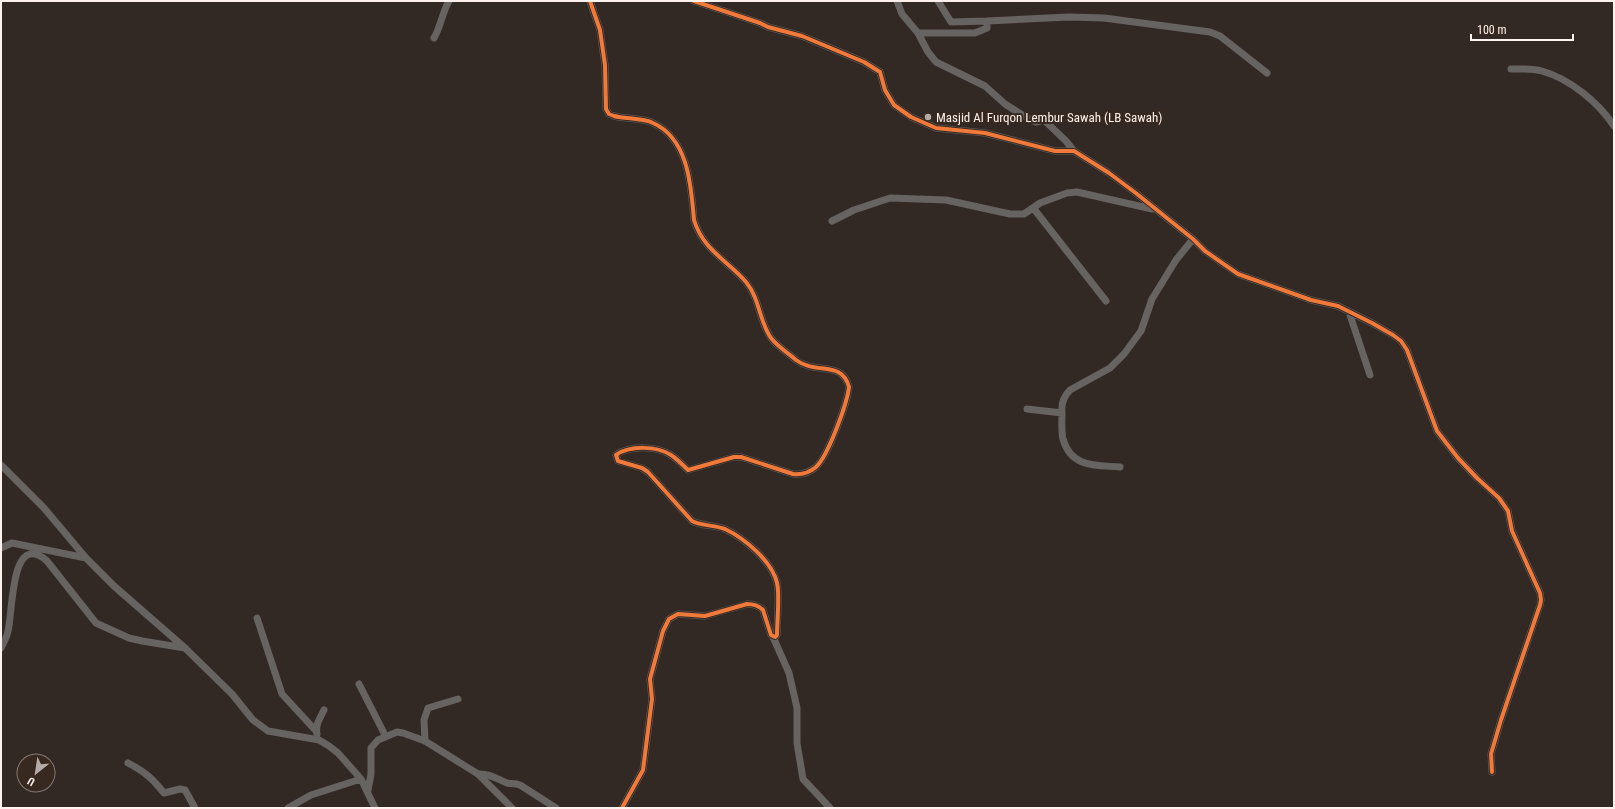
<svg xmlns="http://www.w3.org/2000/svg" width="1615" height="809" font-family="'Roboto Condensed',sans-serif">
<style>
.lines{fill:none;stroke-linecap:round;stroke-linejoin:round}
.minor{stroke:#676361;stroke-width:7}
.cycleway-casing{stroke:#372820;stroke-width:6}
.cycleway{stroke:#f17a3a;stroke-width:4}
.poi-dot{fill:#b6aca7;stroke:#372820;stroke-width:1.5}
.labels{text-anchor:middle;dominant-baseline:central;stroke-width:4;stroke-linejoin:round;paint-order:stroke}
.poi-label{font-size:13px;fill:#fdf2ed;stroke:#372820;text-anchor:start}
</style>
<rect width="100%" height="100%" fill="#322925"/>
<g class="lines">
<path class="minor" d="M590,1L600,30L605,65L606,109L609,114L614,116C625,119 643,118 653,123C689,139 691,187 694,220C703,250 728,261 746,282C760,299 759,321 771,338C778,347 788,353 796,360C816,375 842,360 849,387C847,404 828,456 816,467C809,473 802,475 793,474L741,457H734L688,470C683,465 677,459 671,455C657,446 630,445 616,455L618,461L642,468L648,472L692,521C702,526 714,525 725,529C744,538 772,561 777,583C780,596 777,620 777,635L775,637L771,635L763,610C758,605 753,604 747,604L705,616L678,614L669,619L663,631L650,679L652,699L643,770L622,808
M694,1L760,23L768,27L802,36L864,62L880,72L885,90L894,105L911,117L936,128L985,133L1055,151H1074L1109,173L1137,194L1193,239L1205,251L1238,274L1311,300L1338,306L1372,323L1393,335L1401,341L1407,350L1437,431L1458,458L1477,478L1499,498L1508,511L1512,531L1540,593L1541,600L1540,605L1501,720L1491,754L1492,772
M897,1L902,14L918,33H975L987,28V21L951,22L938,1
M987,21L1069,17L1104,18L1210,32L1220,36L1267,73
M918,33L928,52L936,62L985,86L1005,104L1027,118L1036,122L1044,120L1066,141L1074,151
M434,38C441,26 442,13 449,1
M1511,69C1521,69 1532,68 1542,71C1570,79 1598,102 1614,126
M1034,209L1106,301
M832,221L854,210L890,198L946,200L1010,214H1024L1040,203L1067,193L1077,192L1152,209
M1349,312L1370,375
M1027,409L1062,413C1061,404 1063,397 1070,390L1110,368L1124,354L1141,331L1152,299L1176,260L1193,239
M1062,413C1062,421 1061,431 1063,439C1071,468 1096,465 1120,467
M1,465L44,508L86,558L114,586L185,648L232,694L253,720L268,731L319,740L329,746L338,753L361,779L375,808
M1,548L12,543L86,558
M257,618L282,694L316,731
M773,637L789,673L797,708V743L803,779L830,808
M1,648C4,642 7,637 8,631C13,613 10,529 47,561L96,623L129,638L142,641L185,648
M359,684L386,737
M317,734C315,725 320,718 324,710
M425,741L424,720L428,708L458,699
M128,763C145,772 152,778 164,793L180,789L185,790L195,808
M478,774C489,773 497,779 507,783C511,784 515,783 520,785L556,808
M368,790L371,774V748L378,740L397,732L403,733L425,741L478,774L512,808
M288,808L311,795L361,779"/>
<g class="cycleway-casing">
<path id="cycleway" d="M590,1L600,30L605,65L606,109L609,114L614,116C625,119 643,118 653,123C689,139 691,187 694,220C703,250 728,261 746,282C760,299 759,321 771,338C778,347 788,353 796,360C816,375 842,360 849,387C847,404 828,456 816,467C809,473 802,475 793,474L741,457H734L688,470C683,465 677,459 671,455C657,446 630,445 616,455L618,461L642,468L648,472L692,521C702,526 714,525 725,529C744,538 772,561 777,583C780,596 777,620 777,635L775,637L771,635L763,610C758,605 753,604 747,604L705,616L678,614L669,619L663,631L650,679L652,699L643,770L622,808
M694,1L760,23L768,27L802,36L864,62L880,72L885,90L894,105L911,117L936,128L985,133L1055,151H1074L1109,173L1137,194L1193,239L1205,251L1238,274L1311,300L1338,306L1372,323L1393,335L1401,341L1407,350L1437,431L1458,458L1477,478L1499,498L1508,511L1512,531L1540,593L1541,600L1540,605L1501,720L1491,754L1492,772"/>
</g>
<use href="#cycleway" class="cycleway"/>
</g>
<circle class="poi-dot" cx="928" cy="117" r="4"/>
<g class="labels">
<g class="poi-label">
<text x="936" y="117">Masjid Al Furqon Lembur Sawah (LB Sawah)</text>
</g>
</g>
<rect width="1615" height="809" fill="none" stroke="#fdf2ed" stroke-width="4"/>
<g transform="translate(36 773) rotate(210)"><circle r="19" fill="#372820" stroke="#867972"/>
<path d="M0-3L7 15L0 10L-7 15Z" fill="#b6aca7"/>
<text y="-6" font-size="11" font-weight="bold" text-anchor="middle" fill="#fdf2ed">U</text>
</g>
<path d="M1471 34v6h102v-6" fill="none" stroke="#fdf2ed" stroke-width="2"/>
<text x="1477" y="34" font-size="12" fill="#fdf2ed" stroke="#372820" stroke-width="3" paint-order="stroke">100 m</text>
</svg>
